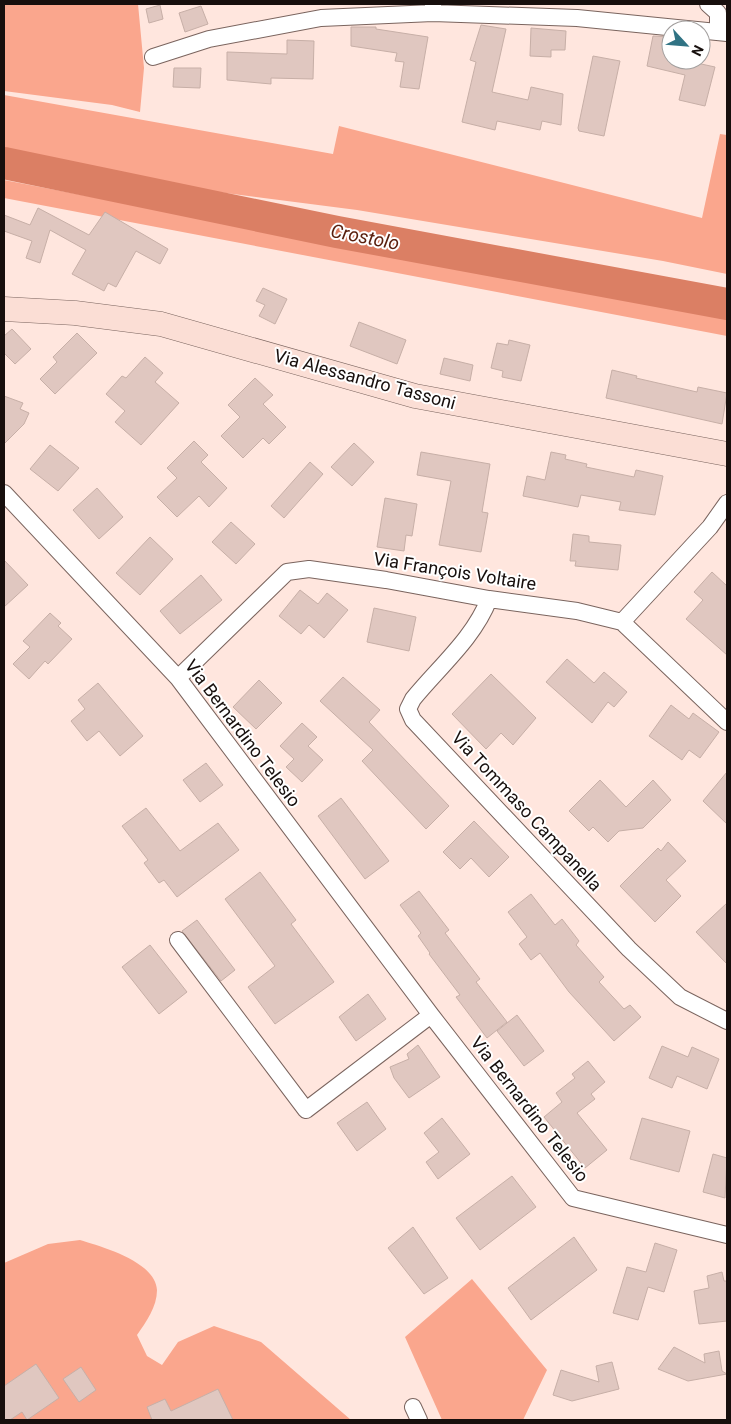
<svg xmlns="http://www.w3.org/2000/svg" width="731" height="1424" font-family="Roboto,sans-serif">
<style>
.green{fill:#faa68d}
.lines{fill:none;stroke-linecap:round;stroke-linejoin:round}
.river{stroke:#db7f64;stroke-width:32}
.building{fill:#e0c7c0;stroke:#c7afa7}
.street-casing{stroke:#7a645e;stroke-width:18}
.secondary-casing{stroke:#7a645e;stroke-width:25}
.street{stroke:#fff;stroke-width:16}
.secondary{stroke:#fbded5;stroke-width:24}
.labels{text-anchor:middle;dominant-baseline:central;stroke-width:4;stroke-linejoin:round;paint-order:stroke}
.street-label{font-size:18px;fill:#170f0d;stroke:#fff}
.water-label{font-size:19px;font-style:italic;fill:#591f0d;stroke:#fff}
</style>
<rect width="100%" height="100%" fill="#ffe6de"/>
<path class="green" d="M4,4H138L144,68L140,112L112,105L4,91Z
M4,95L333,154L339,126L702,218L720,134L727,135V274L663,261L357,210L195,189L4,154Z
M4,180L727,319V336L4,198Z
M80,1240C102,1247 155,1261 157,1290C157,1307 146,1322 137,1335L147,1356L162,1365L178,1342L214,1326L261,1342L351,1420H4V1263L48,1244Z
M472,1279L547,1370L523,1420H442L405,1337Z"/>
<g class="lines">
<path class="river" d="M4,163L337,232L727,304"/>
</g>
<path class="building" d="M160,5L163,19L149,23L146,9Z
M201,6L208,24L185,32L179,13Z
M481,25L506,29L492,92L528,100L531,87L563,94L561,125L542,121L540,130L497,121L495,130L462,122L476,62L470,60Z
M351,27H376V29L428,37L419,89L400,87L404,62L395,61L397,53L351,46Z
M531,28L566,31L565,50H551V57L530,56Z
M653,36L671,37V60H683L715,67L705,106L679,100L685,75L647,66Z
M287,40L314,41L313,79L271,78V84L227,80V52L287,54Z
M593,56L620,61L604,136L579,131L578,128Z
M174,68H201L200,88L173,87Z
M38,208L89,235L105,212L168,249L160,264L136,251L116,287L108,283L104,291L72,274L86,250L50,230L40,263L26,258L32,241L4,231V215L30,225Z
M263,288L287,299L275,324L259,316L265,305L256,301Z
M359,322L406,340L397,364L350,346Z
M12,329L31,349L15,364L4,353V336Z
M77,333L97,353L55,394L40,379L57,362L53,357Z
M509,340L530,345L521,381L502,377L503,371L491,368L497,343L508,345Z
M145,357L163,373L155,382L179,403L141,445L115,422L125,411L106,394L122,376L126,378Z
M444,358L473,365L470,381L440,374Z
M612,370L637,376L636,378L697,392L698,387L727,393L722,424L606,398Z
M255,378L273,395L263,404L286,427L269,444L263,438L243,458L221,436L240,417L228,405Z
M4,396L23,403L20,409L29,413L24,424L4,444Z
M194,441L208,455L201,462L227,488L209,507L199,496L177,517L157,497L177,478L167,468Z
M354,443L374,462L352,486L331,467Z
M50,445L79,468L58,491L30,469Z
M421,452L490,464L482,512L488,513L481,552L439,545L451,481L417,475Z
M551,452L566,455L565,459L587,464L586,467L634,477L636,470L663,476L655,515L619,510L621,502L581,495L578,507L523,496L527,476L545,480Z
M310,462L323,474L284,518L271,506Z
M97,488L123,517L99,539L73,510Z
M385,498L417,504L412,536L406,535L404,551L377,547Z
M231,522L255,544L236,564L212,542Z
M573,534L589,536V542L621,545L618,570L575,566L576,561H570Z
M150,537L173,559L140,595L116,573Z
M4,560L28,585L4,607Z
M712,572L727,586V655L686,619L703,600L694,592Z
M201,575L222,600L180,634L160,611Z
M300,590L318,604L327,593L348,610L324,638L309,625L301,634L279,616Z
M374,608L416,617L409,651L367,642Z
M50,613L61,623L58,626L72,639L48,664L45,661L29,679L13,664L30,647L23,641Z
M567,659L594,683L604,672L627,692L614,707L608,702L592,723L546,682Z
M491,674L536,718L513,745L501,733L486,749L452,714Z
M343,677L380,710L369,722L449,806L426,829L362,761L373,750L320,701Z
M259,680L282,703L256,729L233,707Z
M98,683L143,736L120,756L99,731L87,741L71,721L85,709L78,700Z
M671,705L689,719L693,713L719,732L700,758L689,750L682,760L649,736Z
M302,723L317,737L308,746L323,760L302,782L286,767L294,759L280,746Z
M206,763L223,785L200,802L183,780Z
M727,772V824L703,801Z
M600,780L626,807L653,780L671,800L643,828L619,831L608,842L593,827L589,831L569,811Z
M341,798L389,861L365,879L318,816Z
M146,808L180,851L218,823L239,850L177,897L164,880L159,883L144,863L148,860L122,826Z
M474,821L509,857L489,877L471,858L460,869L443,852Z
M668,842L686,861L666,880L681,896L655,922L620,886L658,848L661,851Z
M260,872L296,920L291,924L334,982L275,1024L248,987L275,966L225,899Z
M419,891L449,930L445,933L480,979L476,982L507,1022L487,1038L456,997L460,995L429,954L430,953L418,936L421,933L400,905Z
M531,894L555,925L562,919L579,941L576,945L604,977L599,982L624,1009L630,1005L641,1017L614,1041L569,992L540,953L531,960L519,944L527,937L508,912Z
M727,903V964L696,932Z
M197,920L235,970L221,981L182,931Z
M150,945L187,992L159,1014L122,967Z
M368,994L386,1019L356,1041L339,1017Z
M517,1015L544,1051L524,1066L497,1031Z
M418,1045L440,1077L409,1098L394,1078L390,1067L409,1059L407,1054Z
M662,1046L688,1057L692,1047L719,1059L707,1089L677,1076L672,1088L649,1078Z
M588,1061L605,1082L591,1094L595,1099L577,1113L607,1150L585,1168L544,1117L562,1102L556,1093L575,1078L572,1074Z
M367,1102L386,1129L357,1151L337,1123Z
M442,1118L470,1154L438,1179L426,1162L439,1152L424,1133Z
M642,1118L690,1131L679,1172L630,1159Z
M713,1154L727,1158L725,1198L703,1192Z
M512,1176L536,1207L480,1250L456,1218Z
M413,1227L448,1278L424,1294L388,1248Z
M574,1237L597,1270L531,1320L508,1288Z
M655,1243L677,1250L664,1292L648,1287L638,1320L613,1313L627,1267L646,1272Z
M722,1272L724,1281H727V1321L699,1324L694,1291L709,1288L707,1276Z
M674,1347L705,1363L704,1354L719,1351L722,1371L727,1374L688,1381L658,1369Z
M612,1362L619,1389L572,1401L553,1395L561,1370L599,1382L596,1366Z
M36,1364L59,1398L27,1420L22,1412L10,1420H4V1386Z
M81,1367L96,1390L79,1402L63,1379Z
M218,1389L233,1420H152L147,1407L165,1399L171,1411Z"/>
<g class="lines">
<g class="street-casing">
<path id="street" d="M433,4V13L577,18L727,33
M708,4L718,13V31
M153,57L209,39L321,18L433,13
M4,493L178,678L431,1015L573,1198L727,1235
M489,599C474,638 439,667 413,699L408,709L413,720L629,949L680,997L727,1021
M622,622L710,527L727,503
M178,678L287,572L309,569L386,580L489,599L577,611L622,622L727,722
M178,940L306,1110L431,1015
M413,1407L419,1420"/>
</g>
<g class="secondary-casing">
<path id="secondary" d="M4,309L75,313L161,324L415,396L727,454"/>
</g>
<use href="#street" class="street"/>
<use href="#secondary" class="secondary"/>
</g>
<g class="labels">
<g class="street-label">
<text transform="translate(365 379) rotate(15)">Via Alessandro Tassoni</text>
<text transform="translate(455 571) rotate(9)">Via François Voltaire</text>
<text transform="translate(243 733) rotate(53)">Via Bernardino Telesio</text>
<text transform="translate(527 811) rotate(47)">Via Tommaso Campanella</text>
<text transform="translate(530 1109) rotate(52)">Via Bernardino Telesio</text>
</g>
<g class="water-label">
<text transform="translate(365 237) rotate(11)">Crostolo</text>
</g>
</g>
<rect width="731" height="1424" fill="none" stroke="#170f0d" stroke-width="10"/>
<g transform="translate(686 45) rotate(116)"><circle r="24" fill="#ffffff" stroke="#a29f9e"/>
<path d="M0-4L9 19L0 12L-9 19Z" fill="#307384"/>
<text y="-8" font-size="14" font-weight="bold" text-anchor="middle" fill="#170f0d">N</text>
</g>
</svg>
